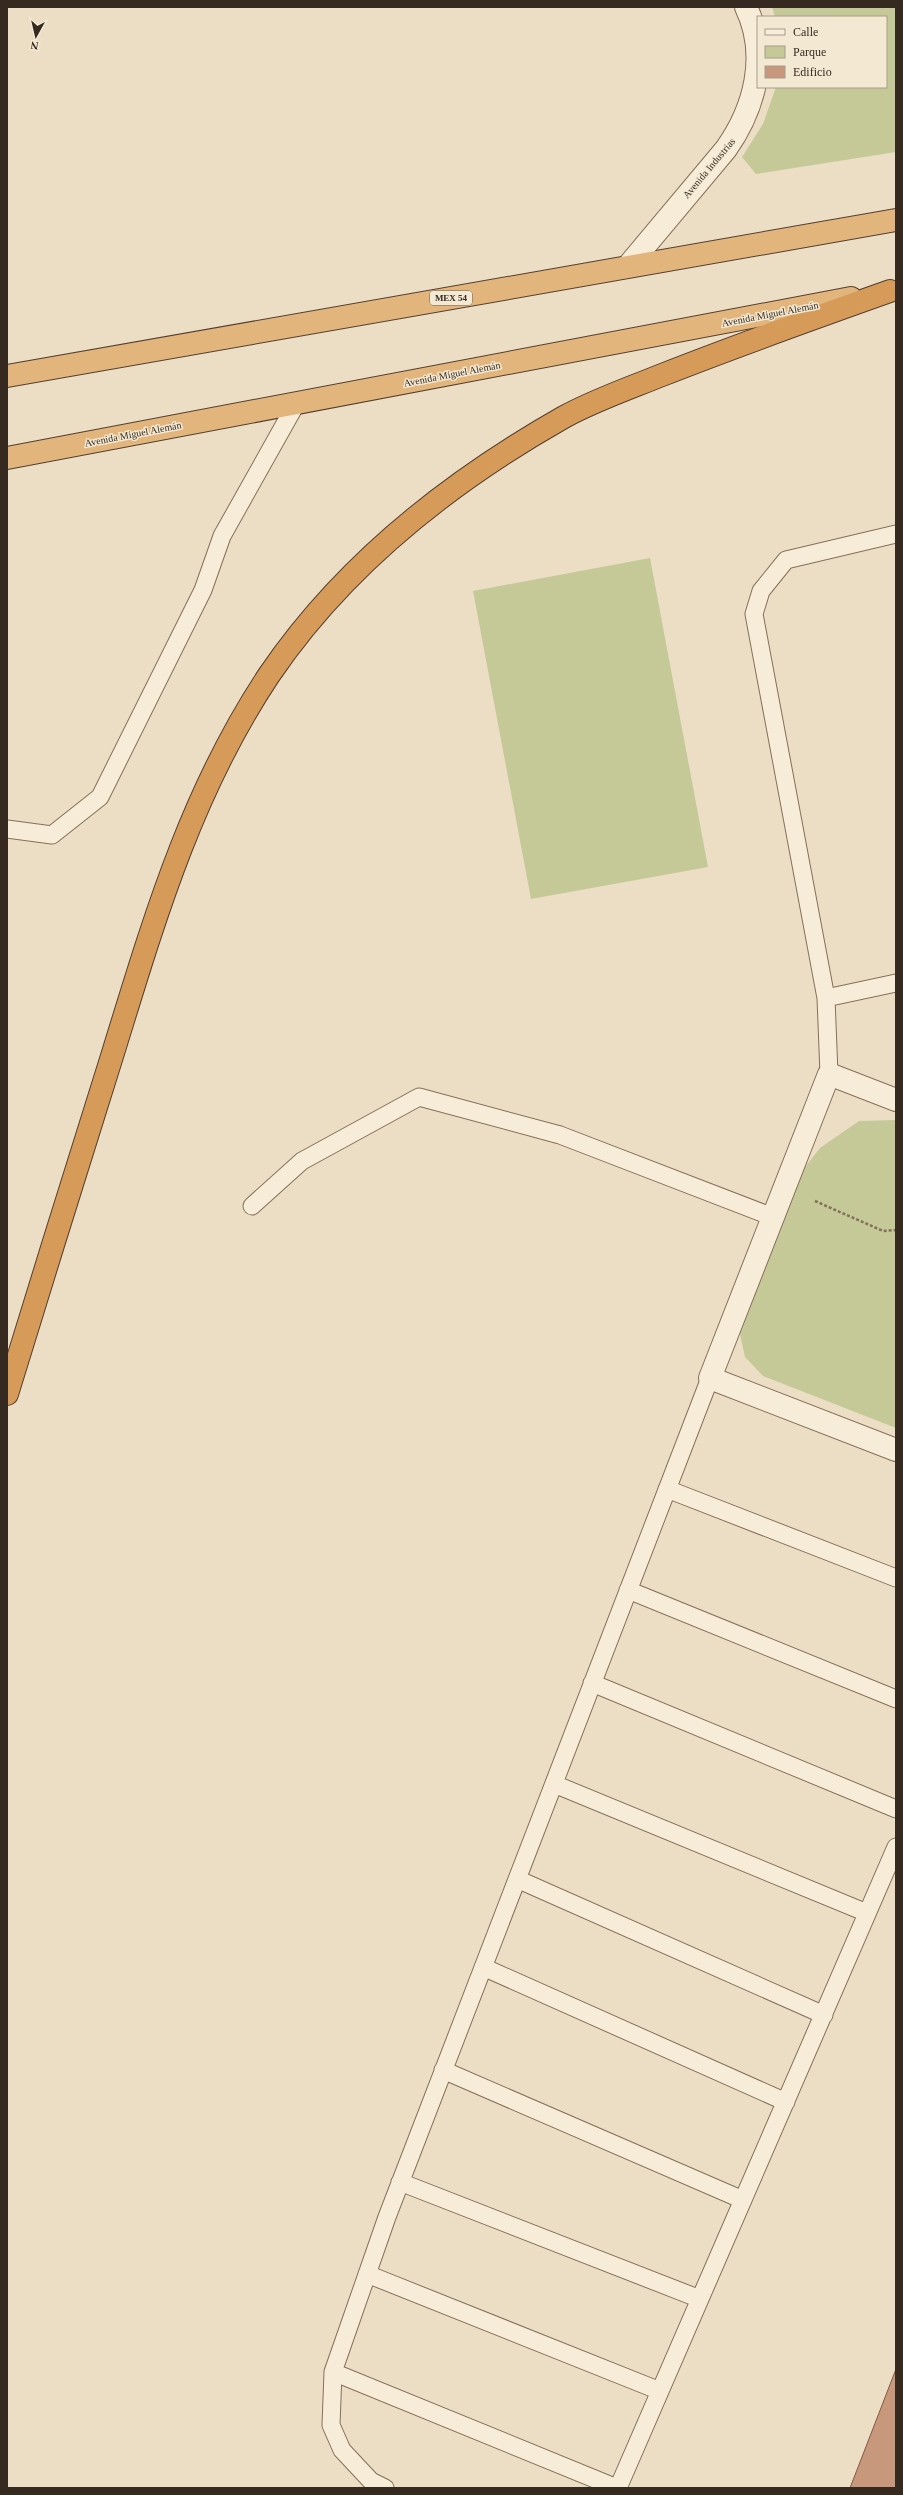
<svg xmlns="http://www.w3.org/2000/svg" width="903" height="2495" font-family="'Times New Roman',serif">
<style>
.green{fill:#c5c998}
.building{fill:#c7987c;stroke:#835943}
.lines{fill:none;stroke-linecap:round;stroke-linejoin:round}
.service-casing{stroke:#85705b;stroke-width:19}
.minor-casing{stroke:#85705b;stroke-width:24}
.trunk-casing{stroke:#533e2f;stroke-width:24}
.motorway-casing{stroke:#533e2f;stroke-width:24}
.path{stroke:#85705b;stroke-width:2.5;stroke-dasharray:3 2;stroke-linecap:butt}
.service{stroke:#f7ecd7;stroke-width:17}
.minor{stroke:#f7ecd7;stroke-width:22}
.trunk{stroke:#e2b57c;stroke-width:22}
.motorway{stroke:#d69a59;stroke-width:22}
.labels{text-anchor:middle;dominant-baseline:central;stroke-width:3;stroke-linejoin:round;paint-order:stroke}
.shield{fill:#f3e9d3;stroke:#6f6355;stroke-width:1}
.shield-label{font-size:9px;font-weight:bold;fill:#36291f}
.street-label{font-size:10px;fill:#36291f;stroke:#f3e9d3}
</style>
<rect width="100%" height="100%" fill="#ebdec4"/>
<path class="green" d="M772,7H894L896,11V152L756,174L742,157L763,124L776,87H886V17H775Z
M650,558L708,867L531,899L473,591Z
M896,1120V1428L763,1376L745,1357L740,1334L798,1176L820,1148L859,1121Z"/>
<path class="building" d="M896,2369V2488H850Z"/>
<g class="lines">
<g class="service-casing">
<path id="service" d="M7,829L52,835L100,797L203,590L222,536L296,404
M826,998L896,983
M829,1074L826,998L754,614L761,591L786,560L896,534
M252,1206L302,1161L419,1097L560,1135L773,1217
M667,1489L896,1578
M628,1590L896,1699
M592,1683L896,1809
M554,1784L867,1913
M517,1879L824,2015
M483,1967L786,2102
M443,2070L743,2200
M400,2182L700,2299
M367,2274L660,2391
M333,2372L617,2488
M385,2488L371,2481L342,2450L331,2425L333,2372L387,2217L710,1378
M618,2488L896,1847"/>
</g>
<g class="minor-casing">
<path id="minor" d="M628,266L726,149C755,108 769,55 746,7
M896,1100L829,1074L710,1378L896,1450"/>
</g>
<g class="trunk-casing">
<path id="trunk" d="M7,376L896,220
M7,458L851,298"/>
</g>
<g class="motorway-casing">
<path id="motorway" d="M7,1394C42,1280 77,1167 113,1053C154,920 191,792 269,675C343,566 451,481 564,417C595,400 630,388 662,375C738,345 814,318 890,291"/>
</g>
<path class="path" d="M815,1201L883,1231L896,1230"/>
<use href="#service" class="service"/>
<use href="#minor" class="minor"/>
<use href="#trunk" class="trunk"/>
<use href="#motorway" class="motorway"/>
</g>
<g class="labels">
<rect class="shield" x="430" y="291" width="42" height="14" rx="3"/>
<g class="shield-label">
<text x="451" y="298">MEX 54</text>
</g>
<g class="street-label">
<text transform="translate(709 168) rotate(-50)">Avenida Industrias</text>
<text transform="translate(770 314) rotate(-11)">Avenida Miguel Alemán</text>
<text transform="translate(452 374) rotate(-11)">Avenida Miguel Alemán</text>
<text transform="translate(133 434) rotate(-11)">Avenida Miguel Alemán</text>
</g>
</g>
<rect width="903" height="2495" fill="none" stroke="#36291f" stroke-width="16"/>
<rect x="757" y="16" width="130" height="72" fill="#f3e9d3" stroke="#a79c8b"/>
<rect x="765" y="29" width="20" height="6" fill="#f7ecd7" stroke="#a79c8b"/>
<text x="793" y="36" font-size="12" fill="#36291f">Calle</text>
<rect x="765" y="46" width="20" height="12" fill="#c5c998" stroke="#a79c8b"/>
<text x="793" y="56" font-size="12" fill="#36291f">Parque</text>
<rect x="765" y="66" width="20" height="12" fill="#c7987c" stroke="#a79c8b"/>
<text x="793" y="76" font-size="12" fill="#36291f">Edificio</text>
<g transform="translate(36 36) rotate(188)" stroke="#f3e9d3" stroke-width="3" paint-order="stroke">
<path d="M0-3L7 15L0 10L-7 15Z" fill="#36291f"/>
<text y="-6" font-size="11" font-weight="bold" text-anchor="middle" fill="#36291f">N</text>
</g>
</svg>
